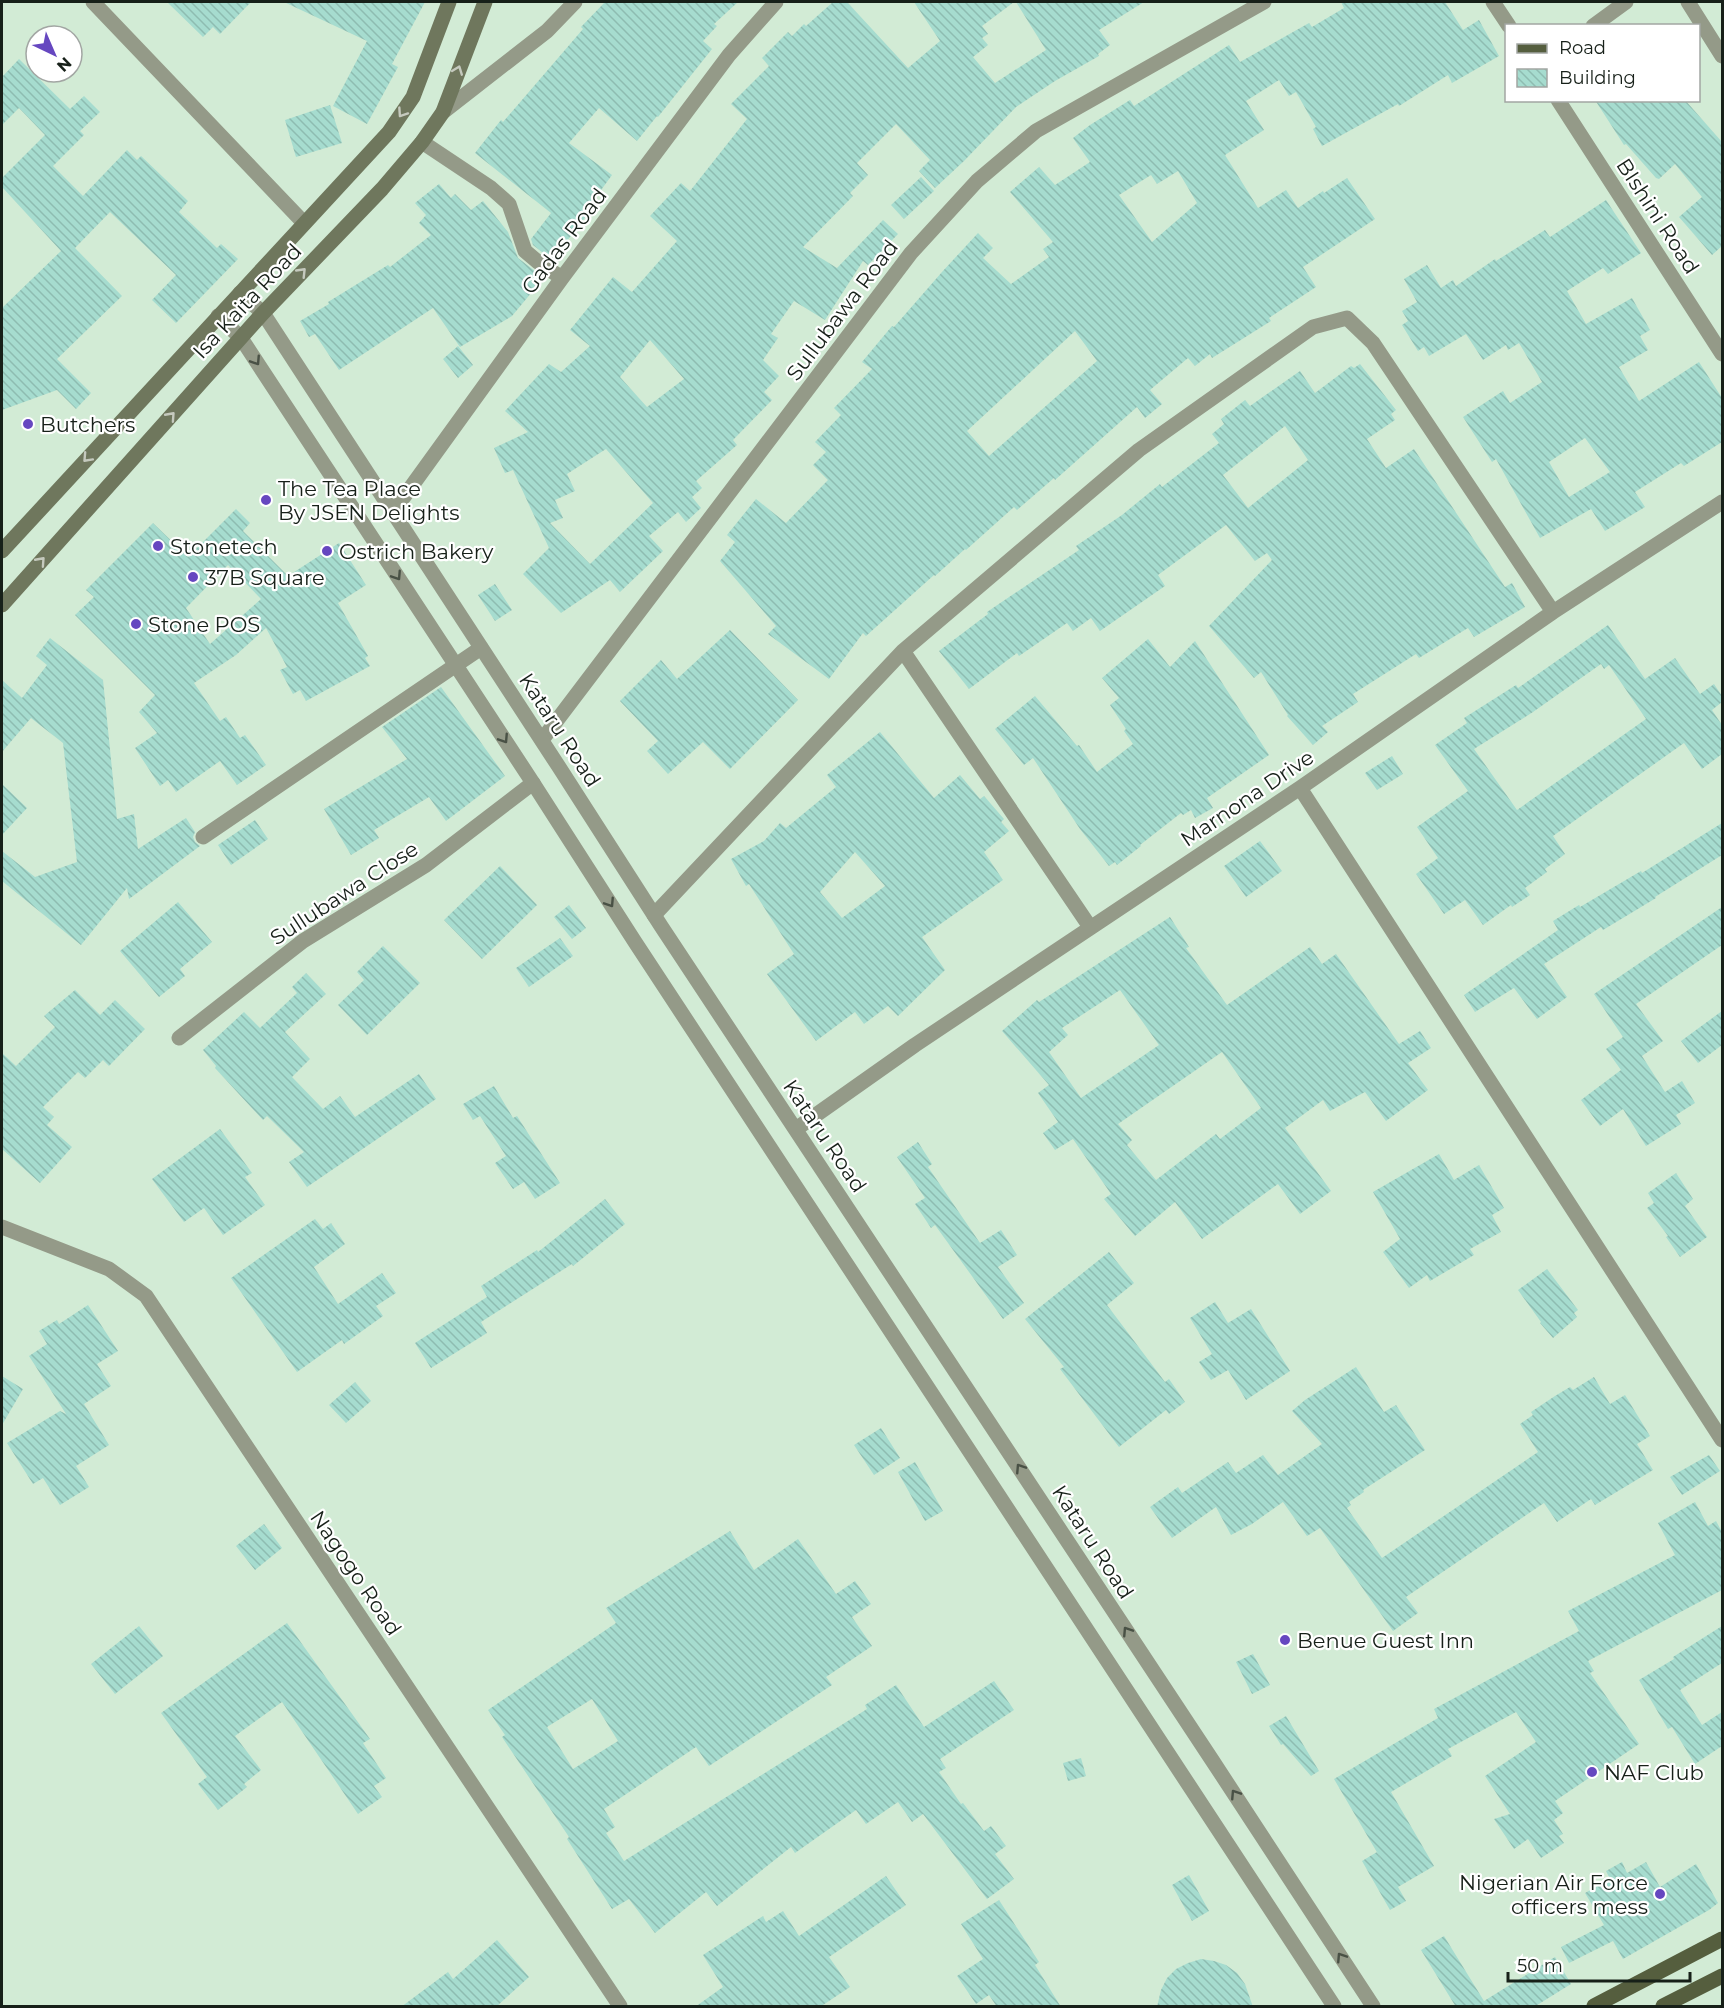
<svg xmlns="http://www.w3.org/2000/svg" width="1724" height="2008" font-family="Montserrat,sans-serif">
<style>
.building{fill:url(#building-back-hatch);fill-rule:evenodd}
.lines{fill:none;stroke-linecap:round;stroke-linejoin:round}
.minor{stroke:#949a88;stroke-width:15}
.tertiary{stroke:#949a88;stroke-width:15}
.secondary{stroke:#6f775d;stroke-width:15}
.primary{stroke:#555e3e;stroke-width:15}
.oneway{stroke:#c5c9be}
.oneway2{stroke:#495145}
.poi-dot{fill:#6647c0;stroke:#fff;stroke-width:2}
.labels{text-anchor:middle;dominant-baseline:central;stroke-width:4.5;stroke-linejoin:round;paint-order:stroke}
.street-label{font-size:21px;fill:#172019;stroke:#fff}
.poi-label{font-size:21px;fill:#172019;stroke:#fff;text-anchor:start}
</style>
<defs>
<pattern id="building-back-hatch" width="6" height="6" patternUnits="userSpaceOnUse" patternTransform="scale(1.5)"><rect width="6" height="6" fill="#a6dccf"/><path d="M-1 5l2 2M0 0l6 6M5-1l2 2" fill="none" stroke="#8ebcb1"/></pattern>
</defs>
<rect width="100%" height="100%" fill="#d2ebd5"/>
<path class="building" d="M167,2H251L220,34L213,27L203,37Z
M284,2H425L392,64L398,67L367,124L333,106L367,41Z
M605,2H738L714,24L717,26L703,41L712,49L658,117L657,116L637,141L599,108L569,143L612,175L588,208L591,210L552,260L533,245L531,239L551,213L475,153L501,120L503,122L583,29L581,27Z
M833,2H847L908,68L940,41L914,2H1014L982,26L988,34L982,38L988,45L973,57L995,83L1046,50L1016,2H1144L1099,30L1110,45L1098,54L1099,56L1055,81L1016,107L964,161L935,188L919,171L930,160L896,124L857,163L868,175L850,193L853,196L803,247L837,268L883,220L898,234L868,265L863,261L825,320L794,301L771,334L778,338L763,360L779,376L764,392L772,400L733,440L737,445L696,481L702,488L692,497L701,508L686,522L678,512L649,536L663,551L620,592L610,580L561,613L523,574L549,548L513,470L505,473L494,448L528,432L505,411L549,364L561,372L590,346L570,330L613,277L632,292L677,241L650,216L681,183L690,191L747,119L731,104L769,66L762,58L788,32L792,36L804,24L806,26ZM650,340L684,379L647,407L620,377ZM606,449L653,503L590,564L550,523L563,518L555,500L575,491L567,474Z
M1341,2H1445L1463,30L1479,20L1499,56L1452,83L1448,75L1399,106L1398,104L1322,146L1313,129L1316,127L1296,92L1289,96L1279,80L1246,101L1264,130L1225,155L1258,208L1286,190L1298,208L1323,191L1324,193L1347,178L1375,219L1303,267L1316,287L1269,318L1271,321L1212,358L1210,354L1195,366L1188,358L1150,390L1162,404L1145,418L1137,407L1055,480L1054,478L1017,510L1014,507L966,550L965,549L935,576L934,575L866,636L863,633L829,679L768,634L776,626L720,561L735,542L727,535L756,499L786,523L828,480L813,465L826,452L815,442L841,415L834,408L872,369L862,362L892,326L894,327L942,272L978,233L993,248L983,258L1011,284L1049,257L1043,249L1053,242L1010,192L1039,167L1055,185L1090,162L1073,138L1090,125L1130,100L1134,106L1229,45L1240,62L1309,23L1312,27L1344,8ZM1178,171L1197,203L1152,242L1119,195L1151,175L1157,184ZM1075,331L1097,361L989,456L967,431Z
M19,59L70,109L84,96L100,112L80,131L84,135L53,166L83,196L127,150L137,160L141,156L188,201L179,212L217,248L221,244L238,259L176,323L152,300L176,275L110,212L75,248L122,296L57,359L91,393L76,409L57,390L2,410V308L61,251L2,187V178L45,135L19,108L2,125V77Z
M1595,100H1685L1722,142V246L1712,255L1679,217L1702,197L1675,164L1659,179L1656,178L1626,144L1624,145Z
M330,105L342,143L296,157L285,120Z
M921,177L934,191L904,219L891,205Z
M439,184L451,198L455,194L471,210L483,201L508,232L518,258L540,275L539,277L542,280L512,316L460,347L433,308L339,370L315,334L309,337L300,321L329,304L328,302L388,265L390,267L431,235L419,223L426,215L415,203Z
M1606,200L1641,253L1608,274L1603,268L1567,291L1586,324L1632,298L1650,330L1640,336L1648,350L1619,367L1639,401L1699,362L1722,398V442L1684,466L1681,463L1635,492L1645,507L1605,531L1591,509L1540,538L1496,459L1492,462L1463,417L1503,391L1510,403L1542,382L1519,343L1508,350L1506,345L1483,360L1466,334L1429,356L1424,347L1418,351L1402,325L1408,321L1402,311L1417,302L1404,279L1427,265L1441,288L1453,280L1456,286L1495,259L1496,261L1545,230L1550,237ZM1585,438L1610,472L1569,497L1549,462Z
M458,346L473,365L458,378L443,359Z
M1360,364L1396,410L1391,414L1395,420L1367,439L1386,468L1414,449L1505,587L1512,583L1525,607L1474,637L1468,628L1419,658L1416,654L1353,694L1358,702L1322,726L1328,732L1313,745L1287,716L1288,715L1261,672L1254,678L1209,626L1272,560L1267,553L1255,561L1226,525L1158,575L1165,586L1100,631L1091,618L1073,631L1067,623L1019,656L1017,653L969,689L939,651L988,614L987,612L1079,550L1076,546L1122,515L1160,484L1162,487L1219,443L1212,434L1224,424L1221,419L1245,400L1250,406L1300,371L1315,393L1351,366L1354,368ZM1285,426L1308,460L1248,508L1223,475Z
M236,509L250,523L243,531L288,576L339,543L366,585L338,603L368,656L365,658L370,666L306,701L300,690L293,694L280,670L287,667L266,628L236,655L194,683L220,721L226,717L240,738L245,735L266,765L237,785L220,761L176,792L168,780L160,786L135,748L157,733L139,712L155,695L75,615L94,597L86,590L153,523L188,557ZM228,565L261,599L210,644L186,608Z
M495,584L512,610L495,621L478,595Z
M1608,625L1645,679L1675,658L1700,694L1714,684L1722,696V702L1712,710L1722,725V754L1702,769L1684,743L1553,836L1565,854L1545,869L1547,872L1525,888L1530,895L1512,907L1511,905L1483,925L1465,900L1444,914L1416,874L1438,858L1417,827L1468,791L1435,745L1467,723L1464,718L1516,685L1518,688ZM1601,664L1604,669L1609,665L1646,719L1517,810L1474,749L1533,712Z
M730,630L798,700L730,769L703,742L668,774L647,751L658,741L620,701L661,660L677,679Z
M50,638L103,680L117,819L134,814L138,849L186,818L195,832L193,837L195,842L200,846L129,899L127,888L81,945L2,881V851L35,877L77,862L63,743L31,718L2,752V680L22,698L47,665L36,656Z
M1148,639L1170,667L1195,641L1269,755L1207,798L1213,808L1195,818L1191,810L1183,815L1181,813L1140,845L1141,846L1117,865L1115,862L1109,866L1080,829L1033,758L1024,765L995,729L1035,696L1077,746L1079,745L1097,772L1133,744L1124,731L1126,729L1110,705L1119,698L1102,678Z
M441,687L505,776L446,821L429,797L374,830L379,838L351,855L324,809L407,759L382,727Z
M880,732L934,798L960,775L980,799L984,796L1004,819L1001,822L1009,831L984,852L1003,880L922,937L945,970L898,1016L888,1006L864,1024L855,1012L816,1041L767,974L794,954L749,884L746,886L731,859L764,841L780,823L786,828L836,787L827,775ZM855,852L885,886L842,918L820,892Z
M1392,756L1403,774L1377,790L1365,773Z
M2,784L27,808L2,835Z
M255,820L268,839L231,865L218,845Z
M1722,823V855L1655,897L1656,898L1603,930L1601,927L1544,964L1567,997L1537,1019L1514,988L1475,1012L1464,995L1558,930L1553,921L1579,905L1580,907L1641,871L1642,873Z
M1260,841L1282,871L1246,897L1224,866Z
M500,866L537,905L482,959L444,920Z
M178,902L212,942L180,969L185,976L159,997L120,951Z
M569,905L586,928L572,939L554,917Z
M1722,907V945L1636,1004L1663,1041L1642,1056L1665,1092L1682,1081L1695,1103L1676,1115L1681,1124L1646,1146L1623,1109L1600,1126L1581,1100L1621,1070L1606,1049L1623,1037L1594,994Z
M1170,917L1189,947L1186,948L1227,1005L1310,947L1322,964L1336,954L1399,1044L1420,1031L1431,1048L1408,1063L1428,1090L1386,1121L1365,1092L1330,1111L1323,1100L1285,1128L1331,1191L1300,1214L1278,1184L1202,1239L1175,1202L1135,1236L1104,1199L1111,1194L1073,1139L1055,1150L1043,1133L1058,1122L1038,1093L1049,1085L1002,1031L1037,1000L1039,1002ZM1120,990L1159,1045L1081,1098L1049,1052L1068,1035L1062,1028ZM1222,1052L1261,1108L1220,1139L1216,1134L1156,1180L1127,1145L1132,1140L1118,1124Z
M560,938L573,956L529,987L516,968Z
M383,946L420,983L367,1035L338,1005L364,980L357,972Z
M306,973L326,994L285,1032L310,1059L292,1077L323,1109L340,1096L355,1117L419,1074L436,1099L307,1187L289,1162L304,1152L267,1116L263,1120L215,1068L216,1066L203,1050L244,1012L260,1028L297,993L292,987Z
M75,990L100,1015L115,1000L145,1029L109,1066L103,1060L85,1078L78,1072L43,1107L54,1117L47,1125L72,1147L40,1183L2,1149V1053L16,1066L55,1027L44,1016Z
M1722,1011V1045L1698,1063L1681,1041Z
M494,1086L513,1118L517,1116L560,1183L535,1199L524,1182L513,1189L495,1163L506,1156L480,1116L473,1120L463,1104Z
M220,1129L252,1173L245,1177L265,1205L223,1235L204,1208L184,1222L152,1179Z
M918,1142L932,1164L928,1167L980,1243L1001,1230L1017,1255L998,1267L1024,1303L1003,1319L935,1225L931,1228L915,1204L925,1198L897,1157Z
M1439,1154L1454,1180L1479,1165L1504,1208L1492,1215L1501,1232L1470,1249L1474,1255L1430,1281L1427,1275L1409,1288L1383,1252L1400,1239L1373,1192Z
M1676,1173L1693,1199L1685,1206L1707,1237L1680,1257L1666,1237L1668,1236L1647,1208L1654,1203L1648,1193Z
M605,1199L625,1224L573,1266L572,1264L481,1322L487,1333L431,1368L415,1343L487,1297L481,1286L537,1250L538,1252Z
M315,1219L323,1229L331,1223L345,1244L314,1267L338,1304L382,1273L396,1293L376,1306L383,1316L344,1344L342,1340L297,1372L231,1278Z
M1109,1252L1134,1283L1107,1305L1165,1382L1169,1379L1185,1402L1169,1414L1166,1410L1119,1447L1060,1369L1064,1367L1025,1319Z
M1547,1269L1578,1310L1574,1313L1577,1317L1553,1338L1540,1323L1541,1322L1518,1290Z
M1215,1302L1228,1323L1251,1309L1290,1371L1246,1400L1228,1370L1211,1380L1199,1362L1212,1354L1190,1318Z
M88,1305L118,1351L97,1364L111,1386L84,1404L109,1445L76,1466L89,1487L60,1505L43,1478L33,1484L7,1443L60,1411L66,1414L29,1356L47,1344L39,1331L57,1320L59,1324Z
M1356,1367L1384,1412L1396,1405L1425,1450L1363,1490L1364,1492L1349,1502L1351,1505L1347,1508L1382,1558L1538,1452L1520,1424L1533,1415L1531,1412L1555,1396L1570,1387L1573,1390L1594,1377L1610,1404L1625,1395L1650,1436L1637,1444L1653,1470L1595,1505L1591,1499L1557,1522L1544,1503L1406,1597L1418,1613L1393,1631L1320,1528L1307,1536L1283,1502L1252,1524L1231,1535L1216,1507L1172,1538L1150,1507L1178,1487L1182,1493L1228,1462L1236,1473L1263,1455L1278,1475L1322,1444L1292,1411L1305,1400Z
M2,1376L23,1389L2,1425Z
M355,1382L371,1401L346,1423L329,1405Z
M881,1428L900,1458L874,1475L854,1445Z
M1709,1455L1720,1471L1682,1495L1670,1477Z
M915,1462L943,1511L925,1521L898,1472Z
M1695,1502L1708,1526L1716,1521L1722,1532V1590L1588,1661L1594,1671L1590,1673L1639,1744L1555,1801L1563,1813L1554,1820L1563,1834L1559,1836L1564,1843L1541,1858L1528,1839L1514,1849L1494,1819L1510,1814L1485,1776L1536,1742L1516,1712L1448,1749L1452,1756L1391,1792L1434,1866L1398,1887L1406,1901L1390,1910L1362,1861L1377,1852L1395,1883L1334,1779L1438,1718L1434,1709L1579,1631L1568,1611L1675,1555L1658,1523Z
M264,1524L282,1548L255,1570L236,1546Z
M730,1531L754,1570L798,1539L836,1594L855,1581L871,1604L852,1617L872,1646L826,1677L832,1685L709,1766L696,1747L604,1809L615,1827L606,1833L624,1861L867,1709L865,1705L896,1685L924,1727L994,1681L1014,1710L940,1759L946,1768L939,1772L961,1804L963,1803L984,1831L991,1826L1006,1846L995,1854L1014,1879L987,1899L923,1814L912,1822L898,1802L866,1824L856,1810L795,1853L791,1847L717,1906L706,1892L655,1933L629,1899L612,1909L567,1839L569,1837L502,1737L505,1735L488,1710L616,1623L606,1608ZM592,1699L618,1741L573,1769L547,1727Z
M287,1623L370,1739L363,1743L386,1778L374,1786L382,1797L358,1814L282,1702L235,1736L261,1770L244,1784L247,1787L218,1810L198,1784L207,1777L161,1713Z
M139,1626L163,1656L115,1694L91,1664Z
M1722,1626V1663L1680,1690L1702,1725L1722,1712V1746L1695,1764L1672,1727L1668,1729L1639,1680L1674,1659L1673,1657Z
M1253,1654L1270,1685L1252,1694L1236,1662Z
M1286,1716L1319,1771L1311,1776L1283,1744L1281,1745L1269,1726Z
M1081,1758L1086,1776L1068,1781L1063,1763Z
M1622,1862L1627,1873L1646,1862L1660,1887L1696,1864L1718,1903L1709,1910L1623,1959L1613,1941L1569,1963L1561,1947L1604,1925L1585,1893L1610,1879L1606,1871Z
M1189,1875L1209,1911L1192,1921L1172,1885Z
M886,1876L906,1905L829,1957L850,1987L820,2007H695L723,1987L703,1955L763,1916L766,1922L783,1911L799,1936Z
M999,1900L1039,1962L1035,1965L1061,2007H997L989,1995L976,2004L957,1976L983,1959L961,1924Z
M1444,1936L1484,2001L1555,1957L1571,1984L1534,2007H1456L1421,1950Z
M497,1940L529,1977L496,2007H401L448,1972L453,1979Z
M1201,1959L1214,1961L1226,1965L1237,1973L1245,1984L1253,2007H1157L1161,1990L1167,1978L1176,1969L1188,1963Z"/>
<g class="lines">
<path class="minor" d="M93,2L304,223
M1493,2L1509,26
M1688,2L1722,56
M1593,26L1626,2
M1558,100L1722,354
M443,112L547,31L575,2
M422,142L491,188L509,204L525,251L538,262L562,278
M393,512L562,278L729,55L776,2
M903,651L1090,927
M542,740L911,253L977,181L1036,131L1264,2
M1300,788L1722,1440
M203,837L481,648
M654,915L903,651L1139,450L1313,327L1347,318L1373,343L1553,612
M179,1038L303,941L426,865L533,783
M796,1129L915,1045L1300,788L1553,612L1722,502
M2,1227L109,1269L146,1296L620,2006"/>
<path class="tertiary" d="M240,293L263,313L559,767L661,926L1212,1760L1373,2006
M218,316L241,338L533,783L635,942L1334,2006"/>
<path class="secondary" d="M2,551L389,132L413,97L449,2
M2,605L263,313L382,189L422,142L443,112L485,2"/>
<path class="primary" d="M1594,2006L1722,1939
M1663,2006L1722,1976"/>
</g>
<defs><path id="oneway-chevron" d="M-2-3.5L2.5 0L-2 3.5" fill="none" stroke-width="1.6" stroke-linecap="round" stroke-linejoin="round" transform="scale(1.5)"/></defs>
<g class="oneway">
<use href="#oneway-chevron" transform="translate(458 70) rotate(-69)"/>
<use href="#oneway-chevron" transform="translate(402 113) rotate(124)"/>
<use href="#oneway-chevron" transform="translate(302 272) rotate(-46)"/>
<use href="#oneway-chevron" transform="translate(171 416) rotate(-48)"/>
<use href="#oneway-chevron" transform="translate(87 458) rotate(133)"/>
<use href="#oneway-chevron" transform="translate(41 561) rotate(-48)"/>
</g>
<g class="oneway2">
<use href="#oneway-chevron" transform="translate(256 361) rotate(57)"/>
<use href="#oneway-chevron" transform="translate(397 576) rotate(57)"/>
<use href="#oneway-chevron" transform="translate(504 739) rotate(57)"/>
<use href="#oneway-chevron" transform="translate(610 903) rotate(57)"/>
<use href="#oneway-chevron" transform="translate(1020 1468) rotate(-123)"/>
<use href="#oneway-chevron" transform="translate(1127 1631) rotate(-123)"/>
<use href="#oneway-chevron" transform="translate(1235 1794) rotate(-123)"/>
<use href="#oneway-chevron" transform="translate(1341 1957) rotate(-123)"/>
</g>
<g class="poi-dot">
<circle cx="28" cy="424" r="6"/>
<circle cx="266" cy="500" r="6"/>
<circle cx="158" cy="546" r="6"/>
<circle cx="327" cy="551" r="6"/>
<circle cx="193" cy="577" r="6"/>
<circle cx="136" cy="624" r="6"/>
<circle cx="1285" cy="1640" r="6"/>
<circle cx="1592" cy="1772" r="6"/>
<circle cx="1660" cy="1894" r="6"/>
</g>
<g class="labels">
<g class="street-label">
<text transform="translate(1658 216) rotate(57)">BIshini Road</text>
<text transform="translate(564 241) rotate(-53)">Gadas Road</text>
<text transform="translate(247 301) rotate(-47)">Isa Kaita Road</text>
<text transform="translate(842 310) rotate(-53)">Sullubawa Road</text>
<text transform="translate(560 730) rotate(57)">Kataru Road</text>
<text transform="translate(1247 798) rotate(-34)">Marnona Drive</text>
<text transform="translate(344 893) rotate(-33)">Sullubawa Close</text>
<text transform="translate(825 1136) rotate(56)">Kataru Road</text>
<text transform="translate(1093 1542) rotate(57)">Kataru Road</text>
<text transform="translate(356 1573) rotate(56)">Nagogo Road</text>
</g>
<g class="poi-label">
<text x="40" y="424">Butchers</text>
<text x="278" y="488">The Tea Place<tspan x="278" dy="24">By JSEN Delights</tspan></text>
<text x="170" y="546">Stonetech</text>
<text x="339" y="551">Ostrich Bakery</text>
<text x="205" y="577">37B Square</text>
<text x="148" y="624">Stone POS</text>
<text x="1297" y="1640">Benue Guest Inn</text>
<text x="1604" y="1772">NAF Club</text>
<text x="1648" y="1882" text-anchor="end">Nigerian Air Force<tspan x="1648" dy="24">officers mess</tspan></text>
</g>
</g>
<rect width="1724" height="2008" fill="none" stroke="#172019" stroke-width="6"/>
<rect x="1505" y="24" width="195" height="78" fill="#ffffff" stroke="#a2a6a3" stroke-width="1.5"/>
<rect x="1517" y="44" width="30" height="9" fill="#555e3e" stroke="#a2a6a3" stroke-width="1.5"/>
<text x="1559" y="54" font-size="18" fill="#172019">Road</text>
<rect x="1517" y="69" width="30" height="18" fill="url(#building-back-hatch)" stroke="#a2a6a3" stroke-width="1.5"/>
<text x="1559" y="84" font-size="18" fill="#172019">Building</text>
<g transform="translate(54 54) rotate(136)"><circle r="28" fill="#ffffff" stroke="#a2a6a3" stroke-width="1.5"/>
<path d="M0-4.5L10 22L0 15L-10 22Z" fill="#6647c0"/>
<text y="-9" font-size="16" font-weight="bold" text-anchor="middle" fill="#172019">N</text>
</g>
<path d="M1508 1972v9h182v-9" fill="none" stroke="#172019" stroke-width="3"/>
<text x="1517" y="1972" font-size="18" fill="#172019" stroke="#ffffff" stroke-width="4.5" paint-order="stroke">50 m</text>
</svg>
